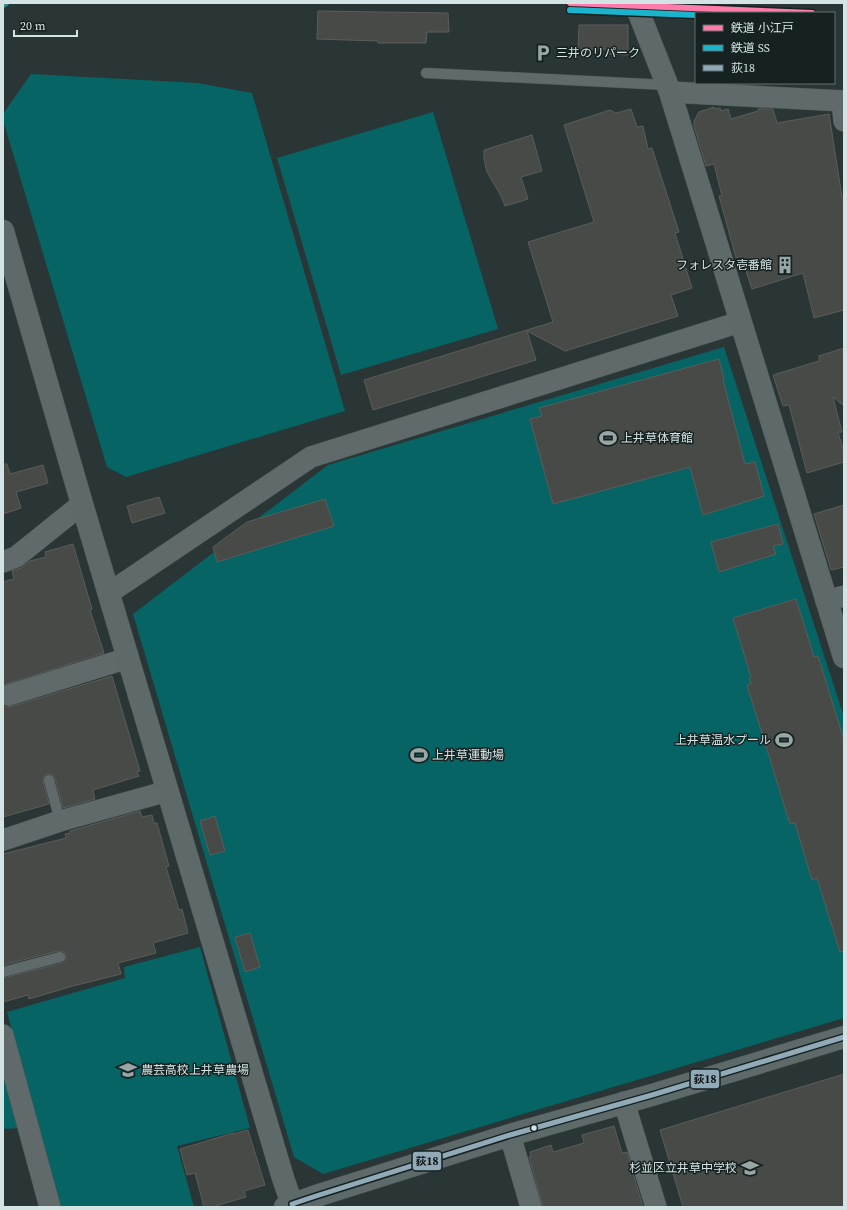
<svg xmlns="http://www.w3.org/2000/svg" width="847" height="1210" font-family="'Source Serif 4','Noto Sans JP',serif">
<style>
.green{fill:#076465}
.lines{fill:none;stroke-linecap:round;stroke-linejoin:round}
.stream{stroke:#378c8e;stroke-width:6}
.building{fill:#474a47;stroke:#5a5d5a}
.lane-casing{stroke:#495454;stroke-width:11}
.street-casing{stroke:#495454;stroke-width:22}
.secondary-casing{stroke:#495454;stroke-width:23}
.lane{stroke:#606a6a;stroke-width:10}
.street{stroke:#606a6a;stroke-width:21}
.secondary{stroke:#5e6a6a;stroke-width:22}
.bus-1-casing{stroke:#162121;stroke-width:8}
.bus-1{stroke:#91aab7;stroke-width:5}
.rail-1-casing{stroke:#162121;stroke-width:9}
.rail-2-casing{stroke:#162121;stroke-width:9}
.rail-1{stroke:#fd7ca9;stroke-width:6}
.rail-2{stroke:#1ab4cc;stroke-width:6}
.bus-dot{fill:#d4e3e3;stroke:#162121;stroke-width:1.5}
.labels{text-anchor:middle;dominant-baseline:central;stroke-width:3;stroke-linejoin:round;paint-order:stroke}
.poi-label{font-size:12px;fill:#d4e3e3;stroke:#162121;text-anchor:start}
.line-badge{stroke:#162121;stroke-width:1.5}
.pale-badge-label{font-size:11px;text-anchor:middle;font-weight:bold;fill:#111}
</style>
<rect width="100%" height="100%" fill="#2a3636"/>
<path class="green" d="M31,74L197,83L252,93L345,411L126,477L107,467L3,120V114Z
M433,112L498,329L341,375L277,158Z
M724,347L844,717V1018L323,1174L294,1157L133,614L328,465Z
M200,947L250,1128L177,1146L194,1207H59L7,1012L125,978L124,967Z
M3,1070L20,1128L3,1129Z"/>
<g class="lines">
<path class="stream" d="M3,5L6,3"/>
</g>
<path class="building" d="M318,11L448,13L449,32H427L426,43H378V41L317,39Z
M579,25H628V55L608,54V49H578Z
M714,107L715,109L720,108L721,111L728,109L731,119L758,111V109H773L777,123L829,114L842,197L844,196V310L814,318L803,273L752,289L741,256L736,258L719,196H722L714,164L706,166L694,126V121L699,112Z
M631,109L637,127L643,126L648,149L652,148L679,232L675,233L692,288L671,295L678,316L565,351L527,331L536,360L373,410L364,380L553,322L528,242L594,222L564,125L610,110L616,113Z
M532,135L542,171L521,177L528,199L505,206L501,196L487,172L484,159V150Z
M844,348V406L833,397L842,432H838L844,452V462L807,473L789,405L783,406L773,375L819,361V356Z
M719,359L724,379L723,380L745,464L755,462L764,496L703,515L690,467L553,504L530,419L542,416L539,408Z
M3,464H7L10,474L43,465L48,483L16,492L21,508L3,514Z
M159,497L165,513L132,523L127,506Z
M325,499L334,526L217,562L213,547L247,522Z
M844,505V567L831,570L814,514Z
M778,524L783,544L773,546L776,554L719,572L711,542Z
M73,544L92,609L90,610L104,653L3,685V582L14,579L12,571L21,568L30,561L46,557L45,552Z
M796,599L814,657L818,656L844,740V951L840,952L817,878L812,880L795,823L790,824L747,685L751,684L749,678L751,677L733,618Z
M112,676L140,771L137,772L139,776L93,790L95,799L63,808L55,778L51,774H47L44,776L43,781L49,804L3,817V705L7,707L13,706Z
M140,811L142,817L152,815L154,823H157L169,866L166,867L179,910L182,909L188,933L153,943L156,953L118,963L121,974L73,986L29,999L28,995L3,1002V978L62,963L65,961L66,956L64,952L58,951L3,965V854L66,838L65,834L70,833V831Z
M215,816L225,851L210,855L200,821Z
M250,933L260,967L245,972L235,937Z
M844,1074V1207H683L660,1130Z
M614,1126L622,1153L627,1152L643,1207H543L529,1157L531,1156L530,1152L551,1145L553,1152L584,1143L582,1135Z
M248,1130L265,1185L244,1191L246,1197L212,1207H204L195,1173L187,1175L180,1149L233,1133V1134Z"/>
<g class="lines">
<g class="lane-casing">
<path id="lane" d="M426,73L667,85
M49,780L60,821
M3,972L60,957"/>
</g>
<g class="street-casing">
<path id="street" d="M670,92L844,101
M842,101L844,121
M3,562L16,557L82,504
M109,593L311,457L740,322
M826,601L844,596
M9,695L128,658
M3,840L60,821L168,791
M3,1035L50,1207
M624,1102L656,1207
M510,1135L531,1207"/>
</g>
<g class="secondary-casing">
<path id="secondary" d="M635,3L670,92L844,657
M3,231L82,504L283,1178L293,1207
M285,1207L316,1196L510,1135L652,1095L844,1037"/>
</g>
<use href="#lane" class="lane"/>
<use href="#street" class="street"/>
<use href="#secondary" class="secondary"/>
<g class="bus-1-casing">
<path id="bus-1" d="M293,1207L292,1204L316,1196L510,1135L652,1095L844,1037"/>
</g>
<use href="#bus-1" class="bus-1"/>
<g class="rail-1-casing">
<path id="rail-1" d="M570,3L812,13"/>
</g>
<g class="rail-2-casing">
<path id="rail-2" d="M570,10L696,15"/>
</g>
<use href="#rail-1" class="rail-1"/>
<use href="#rail-2" class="rail-2"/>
</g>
<defs>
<g id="parking-bare" transform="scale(1.38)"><path d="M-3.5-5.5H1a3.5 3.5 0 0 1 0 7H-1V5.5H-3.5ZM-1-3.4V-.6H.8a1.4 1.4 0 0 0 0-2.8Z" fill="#98a6a6" stroke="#162121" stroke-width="2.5" paint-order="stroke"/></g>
<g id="building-bare" transform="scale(1.38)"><path d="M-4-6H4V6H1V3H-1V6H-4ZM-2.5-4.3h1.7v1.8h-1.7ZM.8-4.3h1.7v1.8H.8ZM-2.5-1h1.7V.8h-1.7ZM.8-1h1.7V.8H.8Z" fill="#98a6a6" stroke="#162121" stroke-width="2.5" paint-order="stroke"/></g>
<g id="stadium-bare" transform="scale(1.38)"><path d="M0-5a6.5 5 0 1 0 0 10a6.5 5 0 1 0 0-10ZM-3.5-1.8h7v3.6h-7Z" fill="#98a6a6" stroke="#162121" stroke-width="2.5" paint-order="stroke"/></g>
<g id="school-bare" transform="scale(1.38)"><path d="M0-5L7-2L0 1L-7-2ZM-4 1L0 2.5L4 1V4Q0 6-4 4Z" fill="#98a6a6" stroke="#162121" stroke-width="2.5" paint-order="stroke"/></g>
</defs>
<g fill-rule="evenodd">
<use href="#parking-bare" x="543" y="53"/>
<use href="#building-bare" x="785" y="265"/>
<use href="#stadium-bare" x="608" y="438"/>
<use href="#stadium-bare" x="784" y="740"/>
<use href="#stadium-bare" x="419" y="755"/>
<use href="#school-bare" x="128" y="1070"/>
<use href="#school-bare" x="750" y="1168"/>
</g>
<circle class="bus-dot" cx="534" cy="1128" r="3.5"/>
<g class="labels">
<g class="poi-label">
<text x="556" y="53">三井のリパーク</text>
<text x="772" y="265" text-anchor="end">フォレスタ壱番館</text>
<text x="621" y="438">上井草体育館</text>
<text x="771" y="740" text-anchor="end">上井草温水プール</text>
<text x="432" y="755">上井草運動場</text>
<text x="141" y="1070">農芸高校上井草農場</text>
<text x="737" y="1168" text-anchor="end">杉並区立井草中学校</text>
</g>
</g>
<g class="line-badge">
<rect x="690" y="1069" width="30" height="20" rx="4" fill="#91aab7"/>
<rect x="412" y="1151" width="30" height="20" rx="4" fill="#91aab7"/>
</g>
<g class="pale-badge-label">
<text x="705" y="1083">荻18</text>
<text x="427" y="1165">荻18</text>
</g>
<rect width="847" height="1210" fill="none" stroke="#d4e3e3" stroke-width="8"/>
<rect x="695" y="12" width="140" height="72" fill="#162121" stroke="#626f6f"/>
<rect x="703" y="25" width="20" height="6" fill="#fd7ca9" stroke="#626f6f"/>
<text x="731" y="32" font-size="12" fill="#d4e3e3">鉄道 小江戸</text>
<rect x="703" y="45" width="20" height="6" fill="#1ab4cc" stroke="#626f6f"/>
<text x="731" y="52" font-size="12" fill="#d4e3e3">鉄道 SS</text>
<rect x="703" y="65" width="20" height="6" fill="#91aab7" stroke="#626f6f"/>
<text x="731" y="72" font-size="12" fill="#d4e3e3">荻18</text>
<path d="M14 30v6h63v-6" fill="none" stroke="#d4e3e3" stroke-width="2"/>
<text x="20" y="30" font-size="12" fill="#d4e3e3" stroke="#162121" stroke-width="3" paint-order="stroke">20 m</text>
</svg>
